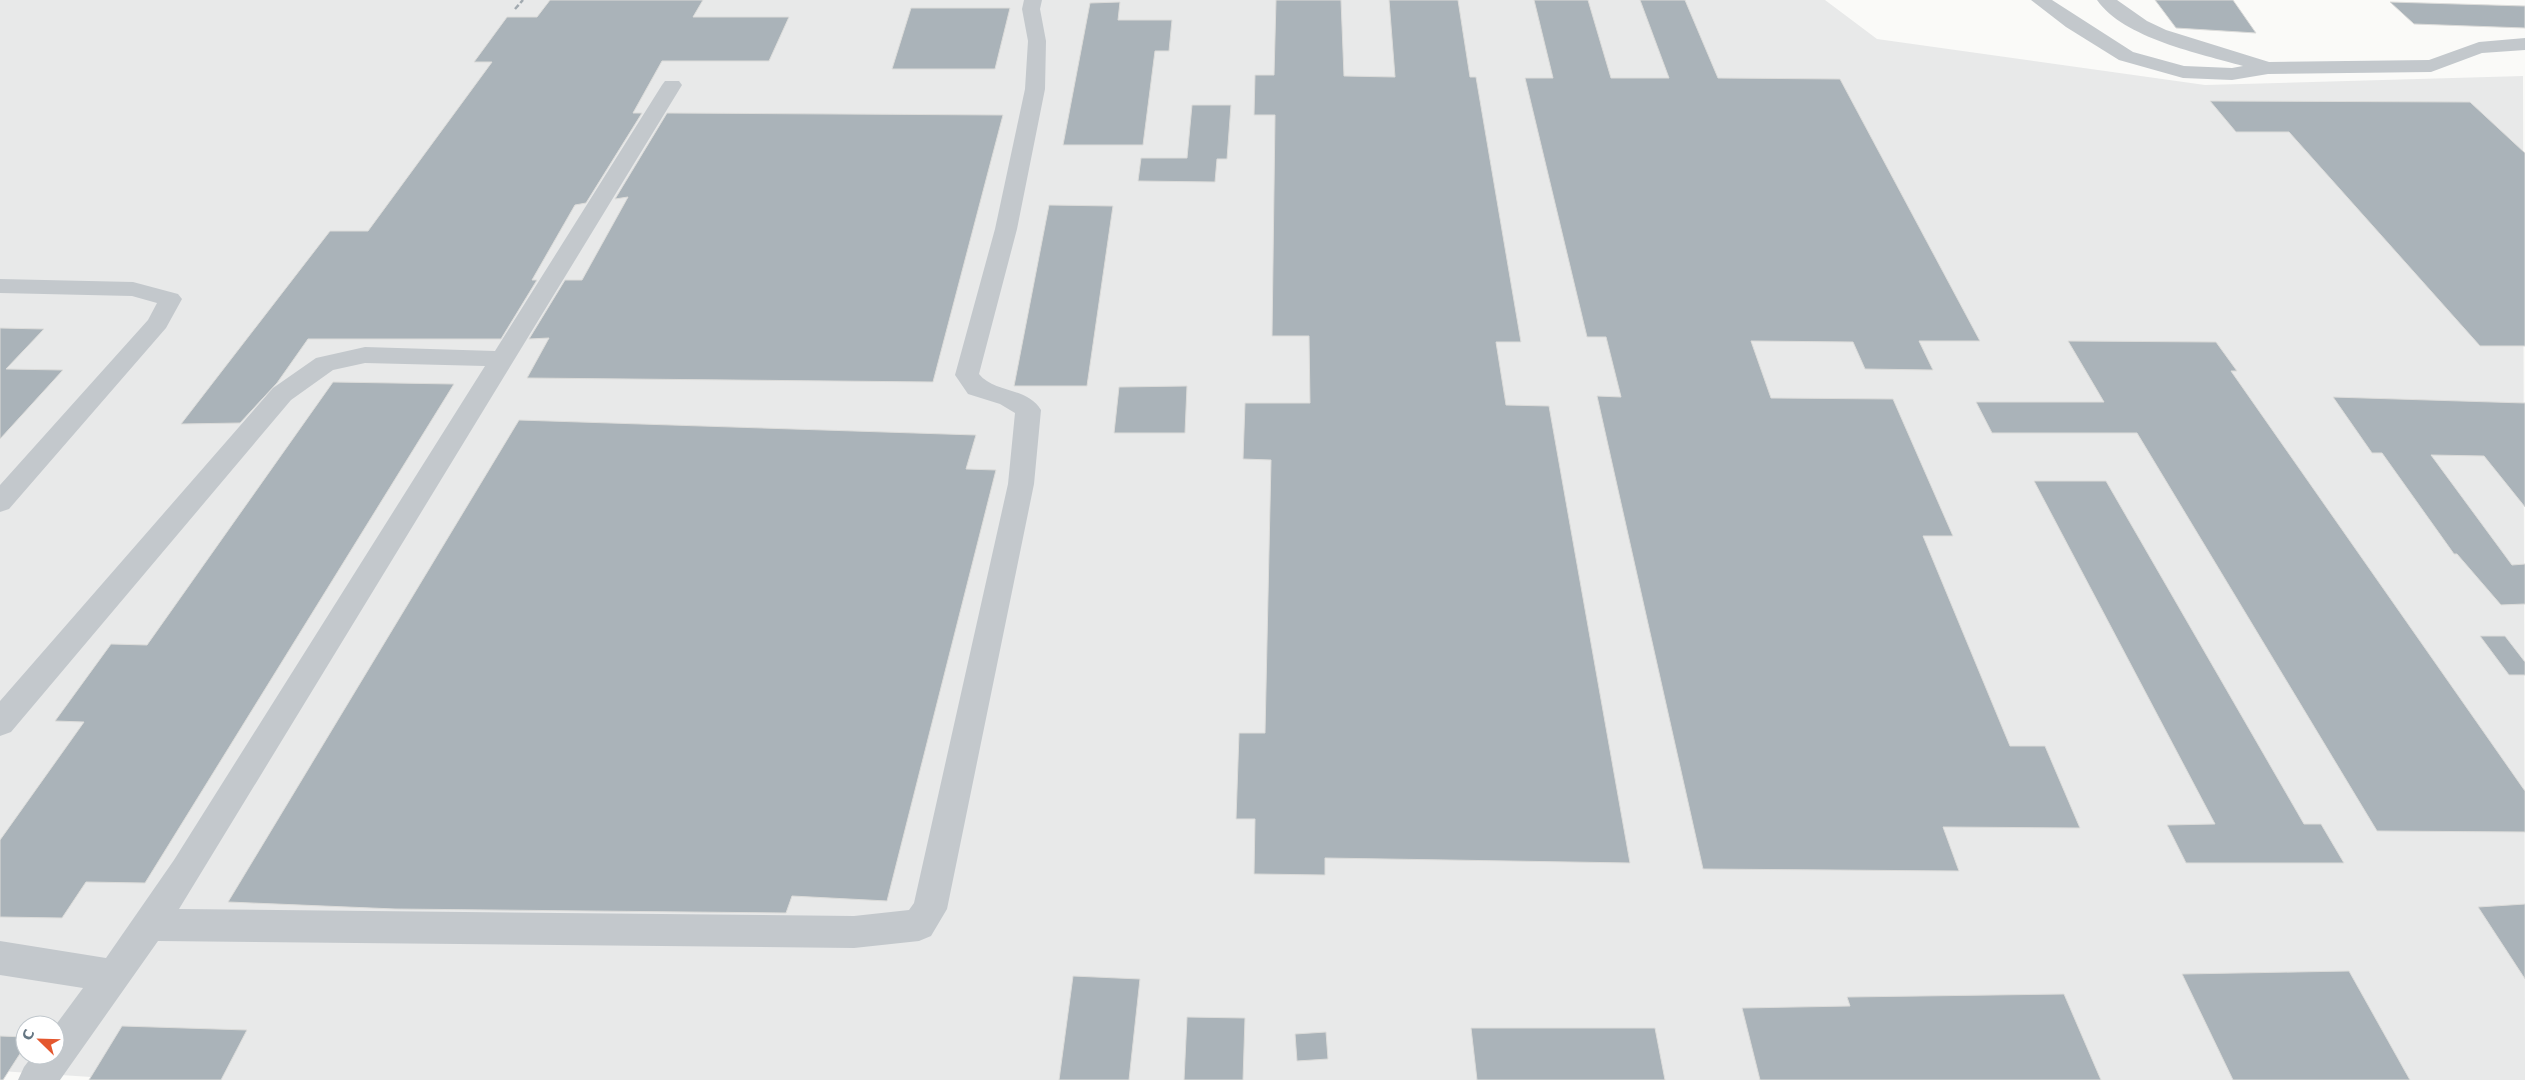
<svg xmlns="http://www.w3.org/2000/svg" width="2525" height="1080" font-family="'DejaVu Sans',sans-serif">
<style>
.built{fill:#e8e9e9;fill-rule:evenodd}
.building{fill:#aab3b9;stroke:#dcdcda}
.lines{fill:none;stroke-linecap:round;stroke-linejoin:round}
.minor{fill:#c3c8cc;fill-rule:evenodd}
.rail{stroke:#a2aab0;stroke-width:2.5;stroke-dasharray:5.5 2.5;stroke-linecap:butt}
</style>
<rect width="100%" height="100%" fill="#fafaf8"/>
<path class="built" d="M0,0H1825L1877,39L2205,85L2523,76L2525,1080H89L91,1077L0,1071ZM25,1025H55V1055H25Z"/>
<path class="building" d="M550,0H703L693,17H789L769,61H662L633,113H642L586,203L575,205L532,280H537L501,339H308L277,383L240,423L181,424L330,231H368L492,62H474L507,17H537Z
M1276,0H1341L1344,76L1395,77L1389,0H1458L1470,77H1476L1521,342H1496L1506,405L1549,406L1630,863L1325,858V875L1254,874L1255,819H1236L1239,733H1265L1271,460L1243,459L1245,403H1310L1309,336H1272L1275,115H1254L1255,75H1274Z
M1534,0H1588L1611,78H1669L1640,0H1685L1718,78L1840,79L1980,341H1919L1933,370L1865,369L1853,342L1751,341L1771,398L1893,399L1953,536H1923L2010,746H2045L2080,828L1943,827L1959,871L1703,869L1597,396L1621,397L1606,337H1587L1525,78H1553Z
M2155,0H2233L2256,33L2176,28Z
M1120,2L1118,20H1172L1169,51H1155L1143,145H1063L1090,3Z
M2390,2L2525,6V28L2414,24Z
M911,8H1010L995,69H892Z
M2210,101L2470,102L2525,153V346H2480L2289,132H2236Z
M1192,105H1231L1227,159H1217L1215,182L1138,181L1141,158H1187Z
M667,113L1003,115L933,382L527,378L549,338L529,339L565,280H582L628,197L615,199Z
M1049,205L1113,206L1087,386H1014Z
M0,328L44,329L6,369L63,370L0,439Z
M2068,341L2216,342L2237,371H2231L2525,791V832L2377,831L2137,433H1992L1976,402H2104Z
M333,382L454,384L145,883L86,882L62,918L0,917V840L84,722L55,721L111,644L147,645Z
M1187,386L1185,433H1114L1119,387Z
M2333,397L2525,403V507L2484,456L2431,455L2512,565L2525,564V604L2501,605L2457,554H2454L2382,453H2372Z
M519,420L976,435L966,469L996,470L887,901L792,896L786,913L395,909L228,902Z
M2034,481H2106L2304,824H2321L2344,863H2186L2167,825L2215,824Z
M2480,636H2505L2525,662V675H2509Z
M2525,904V979L2478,907Z
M2349,971L2410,1080H2233L2182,974Z
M1073,976L1140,979L1129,1080H1059Z
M2064,994L2101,1080H1760L1742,1008L1850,1006L1847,997Z
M1187,1017L1245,1018L1243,1080H1184Z
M122,1026L247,1030L221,1080H89Z
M1471,1028H1655L1665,1080H1477Z
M1326,1032L1328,1059L1297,1061L1295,1034Z
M0,1036L25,1037V1046L3,1080H0Z"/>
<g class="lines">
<path class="minor" d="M1024,0H1042L1040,9L1046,41L1045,89L1017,229L979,374C994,393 1027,387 1041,410L1034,484L947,909L931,936L919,941L854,948L158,941L60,1080H18L24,1067L33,1055H55V1026L83,988L0,975V941L106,958L174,860L485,366L365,363L333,370L291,400L11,732L0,736V701L273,388L316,358L365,347L495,351L662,85L665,81H679L682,85L179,909L854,916L909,910L914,903L1008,484L1015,413L1000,404L968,394L955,375L995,229L1025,89L1028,41L1022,9Z
M2031,0H2052L2133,52L2184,66L2232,68L2243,66C2201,54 2123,38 2097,0H2117L2147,21L2166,30L2269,62L2429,60L2479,42L2525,38V50L2482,53L2431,72L2268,74L2232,80L2183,78L2119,60L2066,27Z
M0,279L133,282L178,294L182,299L166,328L9,509L0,512V485L148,320L157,303L132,296L0,293Z"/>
<path class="rail" d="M515,9L523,0"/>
</g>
<g transform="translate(40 1040) rotate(293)"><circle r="24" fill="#ffffff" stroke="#c1c8cd"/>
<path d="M0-4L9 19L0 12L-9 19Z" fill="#e4572e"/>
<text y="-8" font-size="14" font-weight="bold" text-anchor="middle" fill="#657683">С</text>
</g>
</svg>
